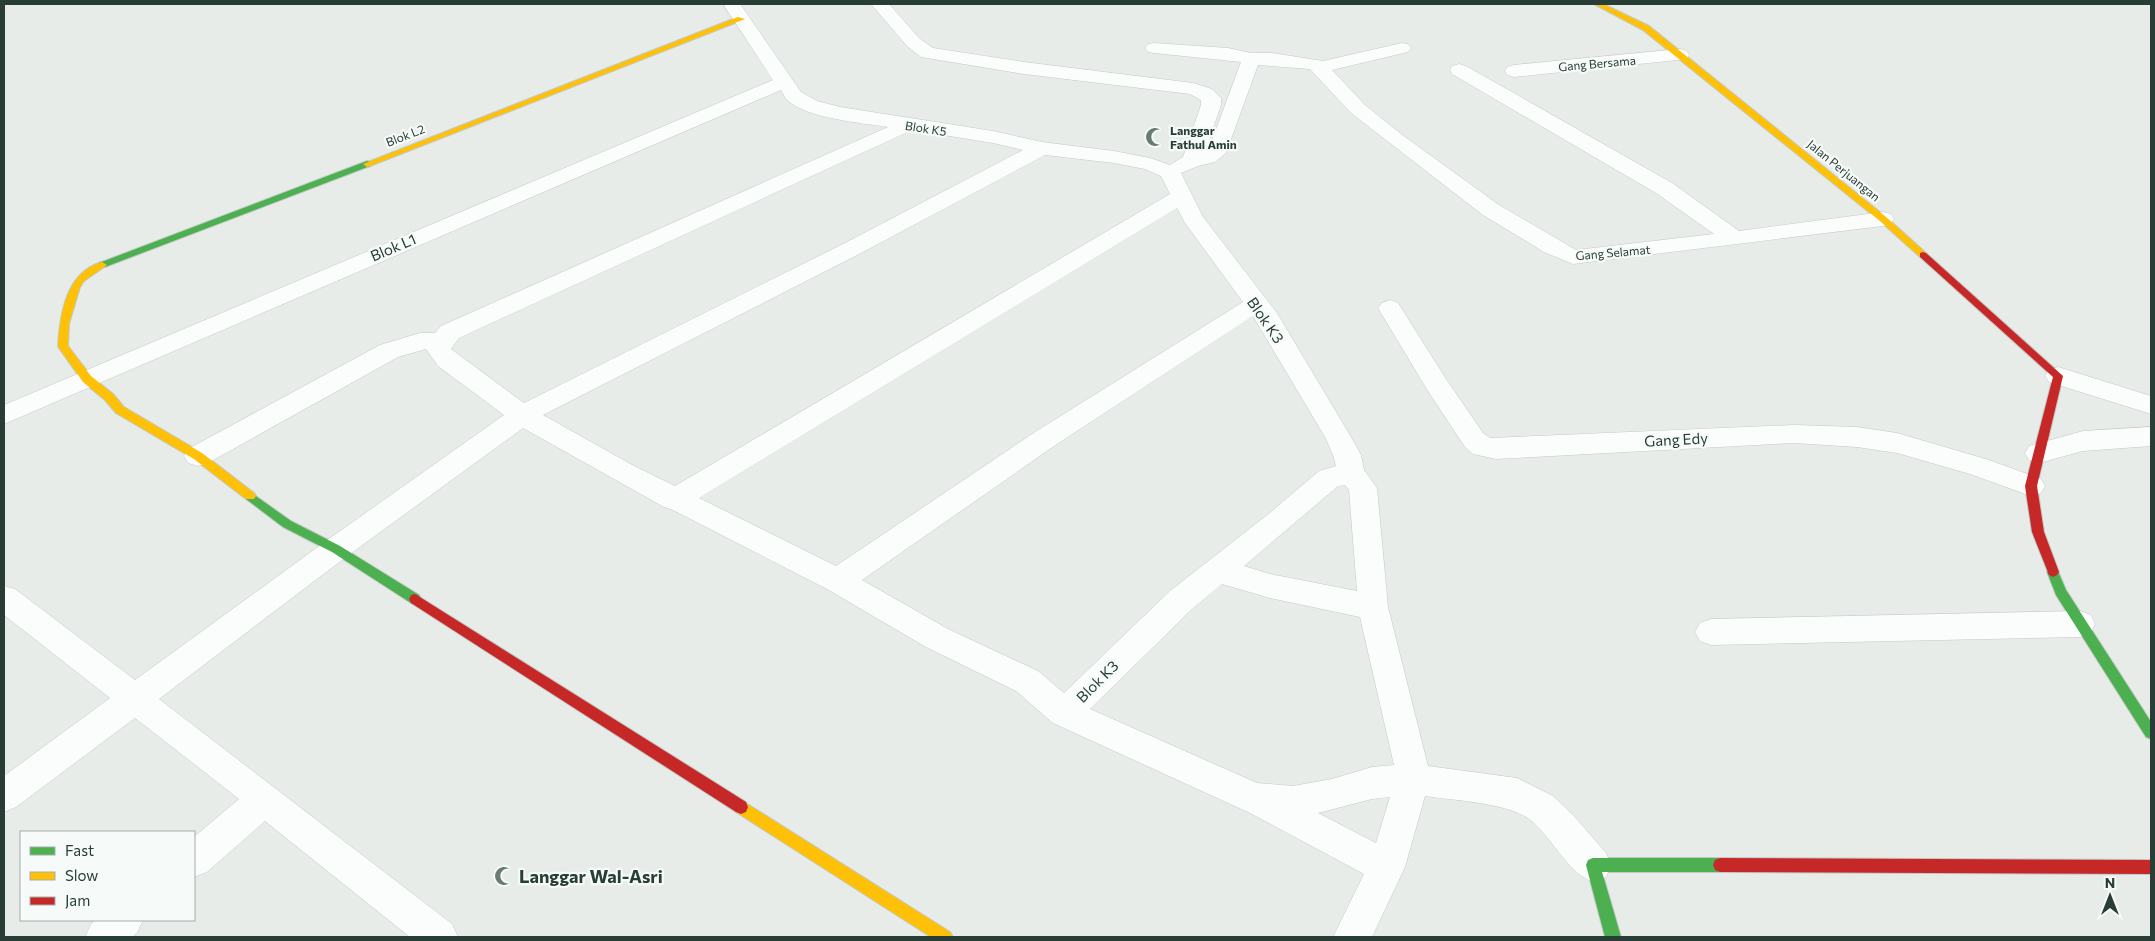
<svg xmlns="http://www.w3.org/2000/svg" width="2155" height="941" font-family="Commissioner,sans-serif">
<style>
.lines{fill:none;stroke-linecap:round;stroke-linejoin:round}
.street-casing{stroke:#c4c9c6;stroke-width:1}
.fast-casing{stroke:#c3c9c6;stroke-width:2}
.slow-casing{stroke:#c3c9c6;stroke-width:2}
.jam-casing{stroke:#c3c9c6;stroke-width:2}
.street{fill:#fbfcfc;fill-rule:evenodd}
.fast{fill:#4caf50;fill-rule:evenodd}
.slow{fill:#ffc107;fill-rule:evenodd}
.jam{fill:#c62828;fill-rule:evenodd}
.labels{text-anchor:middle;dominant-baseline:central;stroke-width:4.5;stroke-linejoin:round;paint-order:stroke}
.far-street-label{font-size:12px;fill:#273d36;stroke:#f6faf8}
.far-poi-label{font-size:12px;font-weight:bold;fill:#273d36;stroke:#f6faf8;text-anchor:start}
.street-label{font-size:15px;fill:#273d36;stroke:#f6faf8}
.near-poi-label{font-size:18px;font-weight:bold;fill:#273d36;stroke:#f6faf8;text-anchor:start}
</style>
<rect width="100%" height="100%" fill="#e7ece9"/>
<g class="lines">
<g class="street-casing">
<path id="street" d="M723,4H740L801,92L817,101L840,107L993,131L1042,142L1114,151L1150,158L1170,165L1183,157L1201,105V100L1190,94L1024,74L921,57L907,46L871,4H889L919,38L933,48L1024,62L1193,83L1212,89L1221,98V105L1206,149L1210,146L1241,62L1154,53L1148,52L1145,48L1148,44L1154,43L1228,48L1251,53H1272L1323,61L1402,43L1408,44L1411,48L1408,52L1332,70L1365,105L1401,134L1499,205L1576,250L1714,234L1656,193L1452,74L1450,70L1452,66L1459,64L1466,66L1672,183L1739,231L1883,212L1891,214L1894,219L1891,224L1883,226L1573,264L1544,252L1483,215L1351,113L1310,69L1258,65L1226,153L1215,162L1198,166L1181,173L1203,217L1277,313L1351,437L1361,455L1364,470L1377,488L1388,607L1428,766L1517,778L1553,796L1574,816L1606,853L1611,865L1606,877L1593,882C1565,871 1553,837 1529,819C1508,803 1452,800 1425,796L1405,867L1372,937H1333L1364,874L1250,813L1053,723L1016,691L926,647L827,589L673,510L664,507L523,428L346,557L159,699L452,924L458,937H410L265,821L207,872L194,877V837L239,799L135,718L16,807L4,812V776L110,698L4,615V586L15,589L135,680L326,541L504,415L438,366L426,349L398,357L208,463L198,466L188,463L184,456L188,449L380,345L420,333H435L441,326L888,127C862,123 806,118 787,100C785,98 783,93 781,90L4,424V405L773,80ZM912,130L993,143L1023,150L845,243L524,403L451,349L459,338ZM1045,155L1114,163L1145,169L1161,176L1170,194L675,486L634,466L543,415L861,253ZM1177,208L1185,223L1243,302L1035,432L836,566L699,498ZM1253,316L1325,437L1333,455L1336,466L1319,471L1271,512L1170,591L1064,693L1038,671L948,629L862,580L1054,446ZM1345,485L1349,490L1357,591L1270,574L1244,566L1338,486ZM1222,584L1270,598L1360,617L1394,765L1372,767L1332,779L1293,786L1257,783L1090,709L1192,609ZM1390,797L1376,843L1318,813L1372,799Z
M1680,49L1687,51L1689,55L1687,59L1514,77L1507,75L1505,71L1507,67L1514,65Z
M1390,300L1398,303L1446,379L1483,433L1490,438L1794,425L1857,427L1897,433L1989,460L2041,479L2045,486L2041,493L2031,496L1970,474L1897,453L1857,447L1794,443L1496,459L1473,454L1465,447L1428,391L1378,308L1382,303Z
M2058,367L2151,396V414L2049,382L2045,376L2049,370Z
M2151,427V446L2083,451L2039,463L2029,460L2025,453L2029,446L2083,431Z
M2080,611L2091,615L2095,624L2091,633L2080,637L1711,645L1700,641L1695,632L1700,623L1711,619Z
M95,920H143L137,933L132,937H85L91,924Z"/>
</g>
<g class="fast-casing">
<path id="fast" d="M367,161L370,162V166L105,267H99L97,265L99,263Z
M250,492L291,521L340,546L419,595L421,599L419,603L415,604L411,603L332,552L283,527L246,499L244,496L246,493Z
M2053,567L2057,569L2066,590L2151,722V739L2146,737L2056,595L2047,572L2049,569Z
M1593,858H1720L1725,860L1727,865L1725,870L1720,872H1602L1621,937H1605L1586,865L1588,860Z"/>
</g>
<g class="slow-casing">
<path id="slow" d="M1594,4H1603L1649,26L1886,217L1926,253V257H1920L1880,221L1643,30Z
M738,17L745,19L370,166L367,167L363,164Z
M102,262L107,265L84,281L80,287L69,324L68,346L91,376L113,394L124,407L202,453L254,493L256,496L254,499H246L194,459L116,413L105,400L83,382L59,348L58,346C60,314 66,272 102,262Z
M741,800L950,932L953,937H931L736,812L734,807L736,802Z"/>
</g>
<g class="jam-casing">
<path id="jam" d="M1923,252L1926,253L2063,376L2037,486L2044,532L2059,572L2057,575L2053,577L2049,575L2032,532L2025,486L2053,377L1920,257V253Z
M415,594L746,802L748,807L746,812L741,814L736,812L411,603L409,599L411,595Z
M1720,858L2151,860V874L1720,872L1715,870L1713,865L1715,860Z"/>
</g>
<use href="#street" class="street"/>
<use href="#fast" class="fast"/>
<use href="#slow" class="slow"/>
<use href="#jam" class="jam"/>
</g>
<defs>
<g id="mosque-bare" transform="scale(1.5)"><path d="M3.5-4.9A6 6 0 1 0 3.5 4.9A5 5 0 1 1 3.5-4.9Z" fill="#6a7a75" stroke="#f6faf8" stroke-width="2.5" paint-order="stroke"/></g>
</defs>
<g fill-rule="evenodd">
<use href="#mosque-bare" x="1155" y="137"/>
<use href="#mosque-bare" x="504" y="876"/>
</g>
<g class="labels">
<g class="far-street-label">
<text transform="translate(1597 63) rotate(-5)">Gang Bersama</text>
<text transform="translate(926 128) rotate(9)">Blok K5</text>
<text transform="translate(405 135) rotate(-21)">Blok L2</text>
<text transform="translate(1844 170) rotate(39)">Jalan Perjuangan</text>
<text transform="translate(1613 252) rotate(-5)">Gang Selamat</text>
</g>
<g class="far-poi-label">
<text x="1170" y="130">Langgar<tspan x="1170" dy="14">Fathul Amin</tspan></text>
</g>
<g class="street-label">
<text transform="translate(393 247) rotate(-23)">Blok L1</text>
<text transform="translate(1266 320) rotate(55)">Blok K3</text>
<text transform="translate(1676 439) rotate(-3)">Gang Edy</text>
<text transform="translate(1097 681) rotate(-45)">Blok K3</text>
</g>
<g class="near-poi-label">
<text x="519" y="876">Langgar Wal-Asri</text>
</g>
</g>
<rect width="2155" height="941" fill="none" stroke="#273d36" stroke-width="10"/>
<rect x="20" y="831" width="175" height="90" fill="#f6faf8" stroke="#a3aeaa"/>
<rect x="30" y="847" width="25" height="8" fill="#4caf50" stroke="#a3aeaa"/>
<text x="65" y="856" font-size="15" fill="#273d36">Fast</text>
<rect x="30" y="872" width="25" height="8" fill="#ffc107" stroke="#a3aeaa"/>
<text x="65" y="881" font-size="15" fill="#273d36">Slow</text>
<rect x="30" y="897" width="25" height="8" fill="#c62828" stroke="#a3aeaa"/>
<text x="65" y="906" font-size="15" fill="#273d36">Jam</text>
<g transform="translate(2110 896)" stroke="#f6faf8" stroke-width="4" paint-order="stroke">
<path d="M0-4L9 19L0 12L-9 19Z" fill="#273d36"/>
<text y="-8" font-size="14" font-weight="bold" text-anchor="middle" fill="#273d36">N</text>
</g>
</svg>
